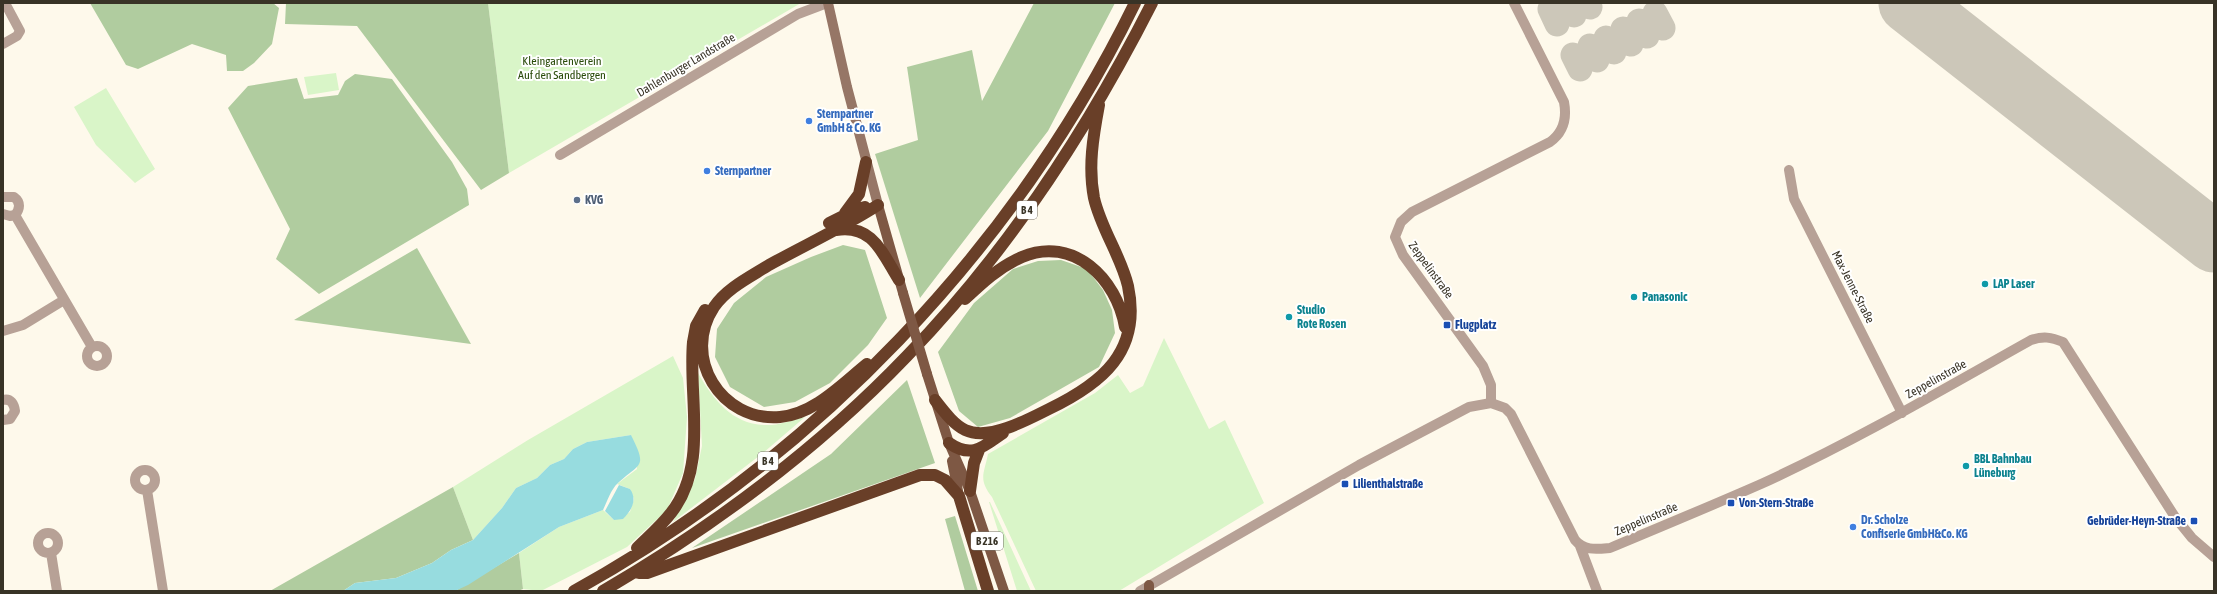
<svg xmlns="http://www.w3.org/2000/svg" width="2217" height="594" font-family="'Asap Condensed',sans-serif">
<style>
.green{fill:#d9f5c8}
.forest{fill:#b0cc9f}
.water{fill:#97dcdf}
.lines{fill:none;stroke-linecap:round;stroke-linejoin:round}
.taxiway{stroke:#ccc7b9;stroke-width:25}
.runway{stroke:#ccc7b9;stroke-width:61}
.street{stroke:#b7a196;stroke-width:10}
.secondary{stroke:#967666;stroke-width:10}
.primary{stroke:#7e5844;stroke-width:10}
.highway{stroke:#693f28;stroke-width:12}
.primary-bridge{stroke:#7e5844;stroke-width:10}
.shop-dot{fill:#3f7fe0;stroke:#fff;stroke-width:1.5}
.service-dot{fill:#5c6f8a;stroke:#fff;stroke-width:1.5}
.culture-dot{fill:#0f9aa8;stroke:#fff;stroke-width:1.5}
.transit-dot{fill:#1a4fb4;stroke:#fff;stroke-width:1.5}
.labels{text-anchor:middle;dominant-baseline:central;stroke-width:4;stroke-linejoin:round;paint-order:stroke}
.shield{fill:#fff;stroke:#747067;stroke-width:1}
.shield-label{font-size:11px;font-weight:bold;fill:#383326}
.park-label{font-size:12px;fill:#284a08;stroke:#fff}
.street-label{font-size:12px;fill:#383326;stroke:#fff}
.shop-label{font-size:12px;font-weight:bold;fill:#366cbe;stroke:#fff;text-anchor:start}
.service-label{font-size:12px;font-weight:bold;fill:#4e5e75;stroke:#fff;text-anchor:start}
.culture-label{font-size:12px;font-weight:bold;fill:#0d838f;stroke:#fff;text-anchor:start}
.transit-label{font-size:12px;font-weight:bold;fill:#164399;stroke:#fff;text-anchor:start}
</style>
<rect width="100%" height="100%" fill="#fef9eb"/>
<path class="green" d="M488,3H801L509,173Z
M336,73L339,90L308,95L304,77Z
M106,88L155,169L135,183L96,145L74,107Z
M1164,338L1209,429L1225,420L1264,503L1119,591H1036L992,497C978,479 984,474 988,454L1095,393L1118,375L1130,393L1143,386Z
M673,356L683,378L687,417L683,473L667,510L627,547L541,591L523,589L519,553L559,527L603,510L614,520L630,512L634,499L630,489L617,484L637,469L631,435L587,442L573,449L564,459L550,465L537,478L516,488L502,508L473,540L453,487L528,440Z
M698,373C715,402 734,427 772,425C783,424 795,419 805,417L763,453L673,522L695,479L702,446Z
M989,502H990L1031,591H1017Z"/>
<path class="forest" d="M90,3H273L279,8L272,44L254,63L243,71H227L226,55L192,44L138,69L126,65Z
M286,3H488L509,173L481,190L357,26L285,24Z
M1034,3H1115L1048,131L920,298L875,154L918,140L907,67L972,50L982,101Z
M355,74L392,79L452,162L467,189L469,205L319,294L276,259L290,229L228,108L248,86L297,78L304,99L338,95L345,81Z
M843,245L865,250L887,318L868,345L830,383L795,402L764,407L730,387L715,357L717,329L734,303L766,277L811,257Z
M417,248L471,344L294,320Z
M1061,260L1087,269L1103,290L1112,310L1115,333L1099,367L1010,418L978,427L959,411L938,352L974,303L1013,269L1038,261Z
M907,380L935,463L692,548L831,454Z
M453,487L473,540L451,550L432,563L396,578L355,583L343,591H270Z
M955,516L978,591H965L945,519Z
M519,553L523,589L518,591H455Z"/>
<path class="water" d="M631,435C648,469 640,462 618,483C611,489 607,502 603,510L559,527L468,585L455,591H343L355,583L396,578L432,563L451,550L473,540L502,508L516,488L537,478L550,465L564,459L573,449L587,442Z
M619,485L630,489C638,500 631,511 623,519L614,520L605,511Z"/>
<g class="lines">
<path class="taxiway" d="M1567,3L1574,15
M1589,3L1590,7
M1550,9L1557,24
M1655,13L1663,28
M1639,21L1647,36
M1623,29L1631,44
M1606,38L1614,52
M1590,46L1597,60
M1573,55L1580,69"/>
<path class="runway" d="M1909,3L2214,242"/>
<path class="street" d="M3,44L17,36L20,31L5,3
M560,155L798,14L827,3
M1789,170L1794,199L1902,413
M3,197H14C21,202 20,209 15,215L10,216L3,214
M15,215L92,347
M3,331L23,325L64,300
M87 356a10 10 0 1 1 20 0a10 10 0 1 1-20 0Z
M3,400C11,398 14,404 15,411L10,419L3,420
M1491,403V385L1483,366L1403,255L1395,237L1401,222L1412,212L1550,142C1564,132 1567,118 1564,102L1514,3
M135 480a10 10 0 1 1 20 0a10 10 0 1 1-20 0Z
M147,490L163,591
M38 543a10 10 0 1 1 20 0a10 10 0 1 1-20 0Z
M1580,546L1597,591
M51,553L57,591
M1140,591L1359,465L1469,407L1491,403L1505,408L1511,414L1575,540C1584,551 1597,549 1610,548C1660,527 1711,506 1761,484C1853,442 1942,390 2031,340C2043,336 2051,337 2063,342L2175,517L2192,538L2214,557"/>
<path class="secondary" d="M828,3L847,87L878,205"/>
<path class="primary" d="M878,205L903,293
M927,374L949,443L970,491L1004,591
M952,461L959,496
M1149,591V585"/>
<path class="highway" d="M845,213L859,194L866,162
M829,223L855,210L865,207
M836,230C873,224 882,253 899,280
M965,299C982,283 999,267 1022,257C1073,235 1117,279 1125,327
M867,364C841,385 814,414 780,417C721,422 681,357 714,307C727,288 750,277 769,265C805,245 844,227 878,205
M935,400C958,430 969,441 1007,428C1022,423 1035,416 1049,409C1101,384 1142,352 1128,286C1121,256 1101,229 1094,198C1088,167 1093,137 1099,105
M949,443C972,459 983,447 1003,433
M970,491L974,463L979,450
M637,548C648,537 661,526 671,513C709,465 688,398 693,342L696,326L705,310
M639,573H647L920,475H935L945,480L959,496L988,591
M574,591C814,458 1014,250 1135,3
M603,591C714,526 818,449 907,356C1006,254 1088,129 1152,3"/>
<path class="primary-bridge" d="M903,293L927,374"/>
</g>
<g class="shop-dot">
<circle cx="809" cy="121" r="4"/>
<circle cx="707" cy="171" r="4"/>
<circle cx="1853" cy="527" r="4"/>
</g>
<circle class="service-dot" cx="577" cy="200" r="4"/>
<g class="culture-dot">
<circle cx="1985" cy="284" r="4"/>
<circle cx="1634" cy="297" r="4"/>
<circle cx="1289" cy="317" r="4"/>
<circle cx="1966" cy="466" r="4"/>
</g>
<g class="transit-dot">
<rect x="1443" y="321" width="8" height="8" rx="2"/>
<rect x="1341" y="480" width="8" height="8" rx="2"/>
<rect x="1727" y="499" width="8" height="8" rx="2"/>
<rect x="2190" y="517" width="8" height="8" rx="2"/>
</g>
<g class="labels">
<g class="shield">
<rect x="1017" y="201" width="20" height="18" rx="3"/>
<rect x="758" y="452" width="20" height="18" rx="3"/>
<rect x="971" y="532" width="32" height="18" rx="3"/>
</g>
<g class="shield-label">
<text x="1027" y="210">B 4</text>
<text x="768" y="461">B 4</text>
<text x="987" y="541">B 216</text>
</g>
<g class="park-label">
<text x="562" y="61">Kleingartenverein<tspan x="562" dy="14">Auf den Sandbergen</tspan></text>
</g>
<g class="street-label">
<text transform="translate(686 65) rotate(-31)">Dahlenburger Landstraße</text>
<text transform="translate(1431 270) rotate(54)">Zeppelinstraße</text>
<text transform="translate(1853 287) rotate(63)">Max-Jenne-Straße</text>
<text transform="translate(1936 379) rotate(-29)">Zeppelinstraße</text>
<text transform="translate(1646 519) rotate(-23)">Zeppelinstraße</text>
</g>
<g class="shop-label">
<text x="817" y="114">Sternpartner<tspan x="817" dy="14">GmbH &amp; Co. KG</tspan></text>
<text x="715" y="171">Sternpartner</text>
<text x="1861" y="520">Dr. Scholze<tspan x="1861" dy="14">Confiserie GmbH&amp;Co. KG</tspan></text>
</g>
<g class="service-label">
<text x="585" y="200">KVG</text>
</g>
<g class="culture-label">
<text x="1993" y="284">LAP Laser</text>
<text x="1642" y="297">Panasonic</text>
<text x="1297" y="310">Studio<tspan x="1297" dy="14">Rote Rosen</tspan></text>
<text x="1974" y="459">BBL Bahnbau<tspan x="1974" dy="14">Lüneburg</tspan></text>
</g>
<g class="transit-label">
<text x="1455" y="325">Flugplatz</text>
<text x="1353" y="484">Lilienthalstraße</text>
<text x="1739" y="503">Von-Stern-Straße</text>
<text x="2186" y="521" text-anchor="end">Gebrüder-Heyn-Straße</text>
</g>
</g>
<rect width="2217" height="594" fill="none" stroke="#383326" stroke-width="8"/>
</svg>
